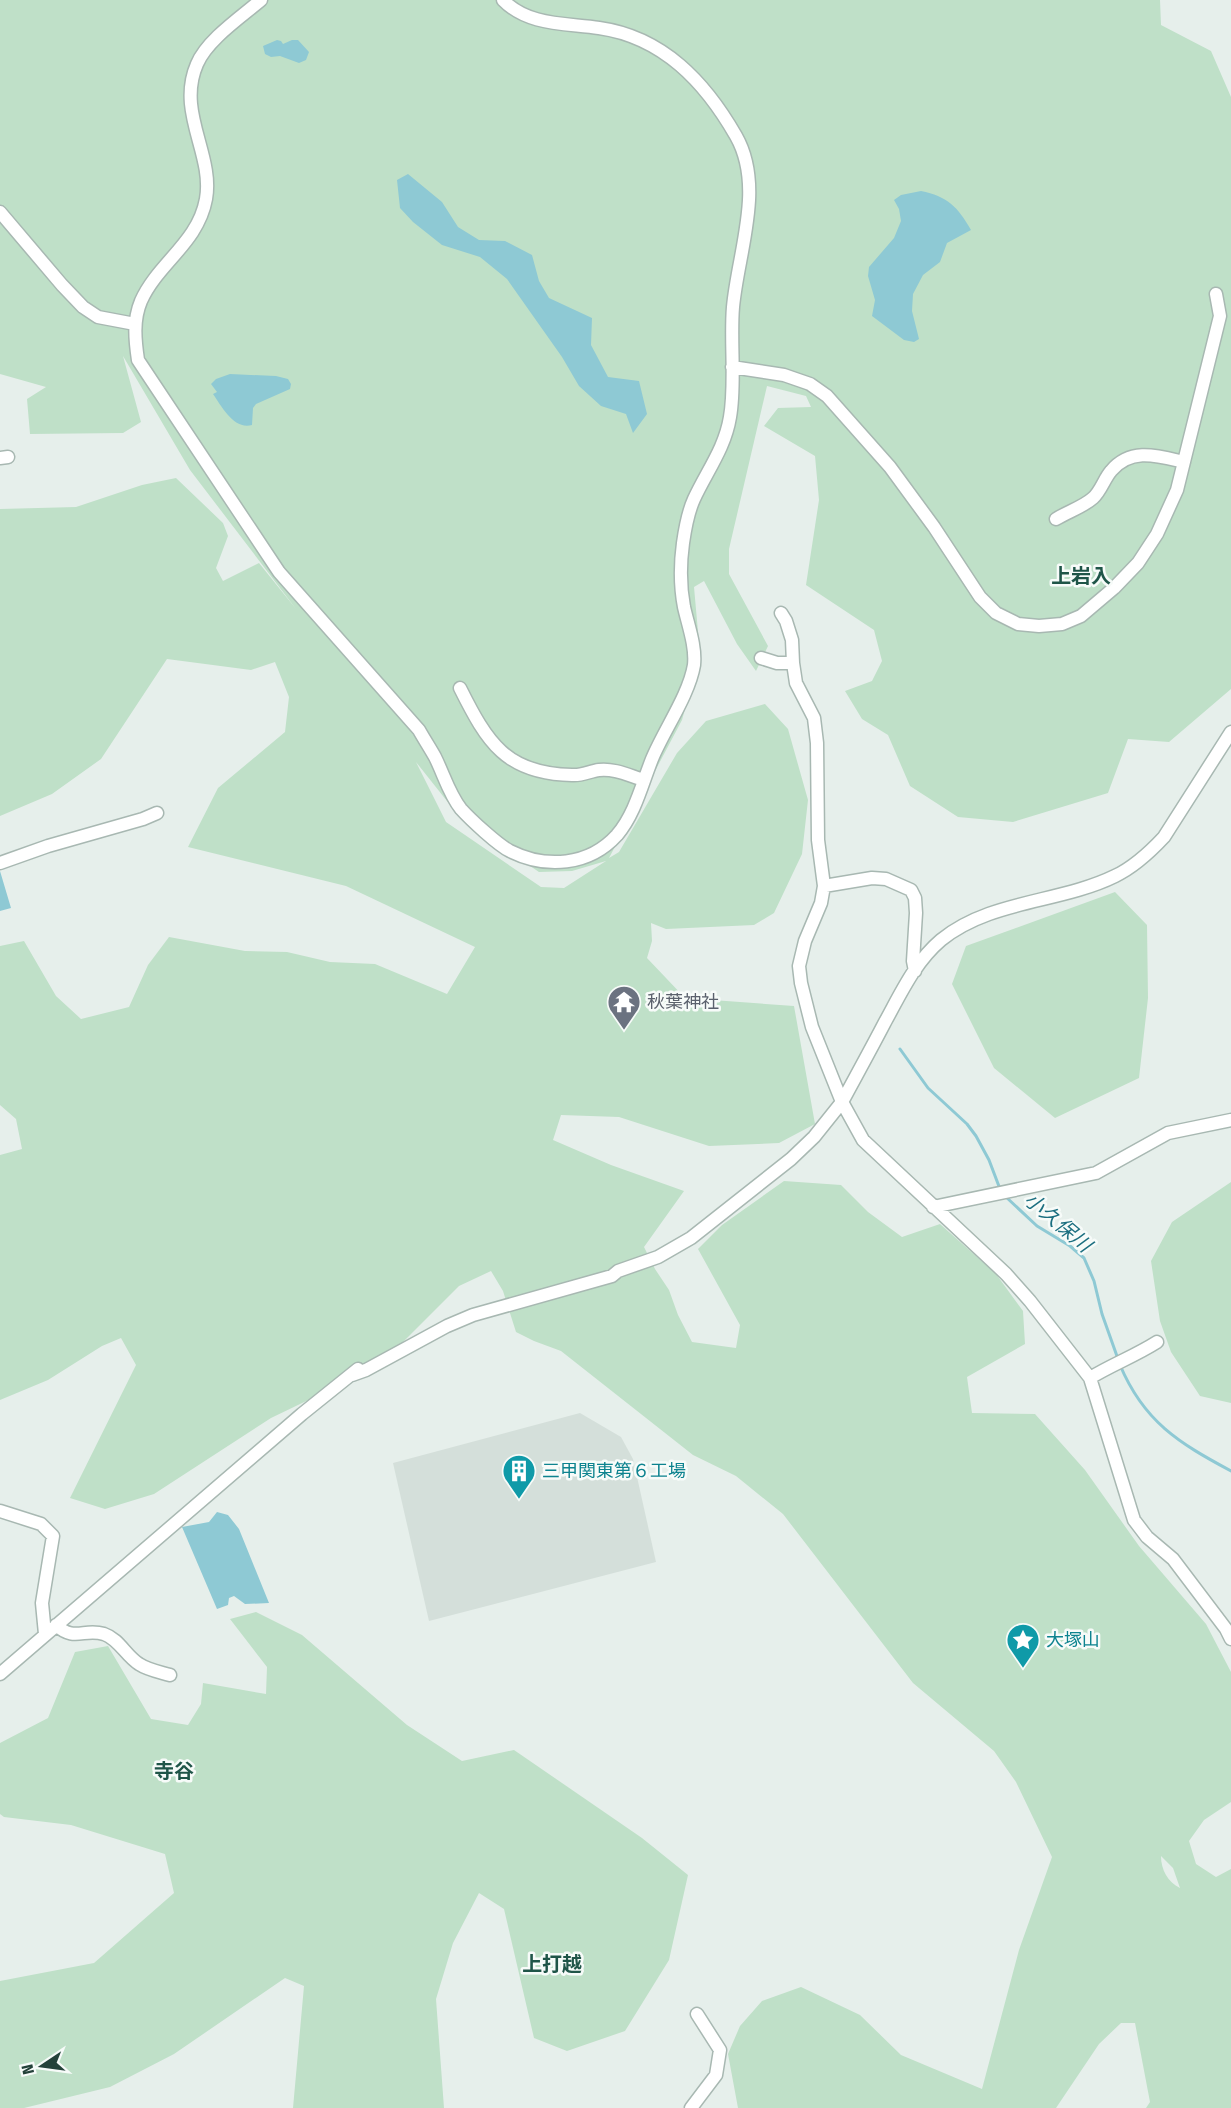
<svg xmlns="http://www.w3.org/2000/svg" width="1231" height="2108" font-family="'Fira Sans Condensed','Noto Sans JP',sans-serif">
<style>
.built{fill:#d4dfda}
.green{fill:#bfe0c8;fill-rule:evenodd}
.water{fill:#8ec9d4}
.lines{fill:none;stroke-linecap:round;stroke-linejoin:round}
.stream{stroke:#8ec9d4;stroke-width:3}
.minor-casing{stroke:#a8b8b2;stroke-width:15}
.minor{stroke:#fff;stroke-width:12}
.labels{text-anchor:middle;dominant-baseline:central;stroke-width:5;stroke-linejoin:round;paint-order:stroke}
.worship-label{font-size:18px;fill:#5b616d;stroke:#f7fbf9;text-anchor:start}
.culture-label{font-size:18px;fill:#0d838f;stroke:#f7fbf9;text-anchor:start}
.neighbourhood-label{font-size:20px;font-weight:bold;fill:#1f5548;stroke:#f7fbf9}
.water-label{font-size:20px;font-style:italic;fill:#1c6f80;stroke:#f7fbf9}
</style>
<rect width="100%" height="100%" fill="#e6efeb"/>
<path class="built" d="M580,1413L621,1437L633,1459L656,1562L429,1621L393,1463Z"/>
<path class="green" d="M0,0H1160L1161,25L1211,51L1231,97V689L1169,742L1128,739L1108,793L1013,822L958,817L910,786L888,735L862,719L845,691L872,681L882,661L874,630L806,585L819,500L815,456L764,426L778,408L811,407L806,396L767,386L729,549V574L768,646L756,671L737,644L704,581L694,587L700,654L682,720L609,858L619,852L677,753L706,721L765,704L788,729L808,800L802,854L774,913L754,925L666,929L651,923L652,941L647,958L685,998L794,1006L815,1124L779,1143L709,1146L619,1117L561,1115L553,1140L611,1165L684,1191L644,1247L655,1269L669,1290L678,1315L692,1342L736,1348L740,1325L698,1249L722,1225L784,1181L841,1185L868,1212L902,1237L940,1224L996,1274L1023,1311L1025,1344L967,1377L972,1413L1035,1414L1085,1470L1139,1546L1206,1624L1231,1672V1802L1204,1820L1189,1841L1196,1864L1216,1877L1231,1869V2108H1146L1150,2102L1135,2023H1121L1099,2044L1056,2108H738L728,2054L740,2026L762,2001L801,1987L860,2015L901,2055L982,2089L1019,1950L1052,1857L1016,1782L994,1751L913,1683L783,1514L736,1476L693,1455L561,1351L534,1341L516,1332L503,1291L491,1271L459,1286L379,1366L271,1418L154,1494L105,1509L70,1498L136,1365L121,1338L102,1346L48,1380L0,1400V1155L22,1149L16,1119L0,1105V946L24,941L56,996L81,1019L129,1007L148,965L169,937L245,951L287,952L330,962L375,964L447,994L475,947L346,886L188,847L218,788L285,732L289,697L275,662L251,670L167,659L101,759L52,794L0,816V509L76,507L142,485L176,478L223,523L228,536L216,568L223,581L259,563L296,609L190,470L123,356L141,422L123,433L30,434L27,399L46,387L0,374ZM416,762L462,820L539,872L572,871L606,861L564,888L541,887L446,822ZM1161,1856L1173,1868L1180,1888C1168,1882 1161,1870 1161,1856Z
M1115,892L1147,925L1148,998L1139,1078L1055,1118L994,1068L952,984L966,946Z
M1231,1182V1403L1200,1396L1171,1352L1160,1321L1151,1261L1172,1222Z
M256,1612L302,1635L407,1725L462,1761L514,1750L642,1838L688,1875L669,1960L625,2031L567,2051L534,2038L504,1909L479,1893L453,1943L436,1999L444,2108H293L304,1986L285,1978L174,2054L110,2087L24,2108H0V1981L94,1963L174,1893L165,1854L71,1825L4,1817L0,1814V1743L48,1718L75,1652L108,1646L151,1719L188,1725L201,1704L203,1683L266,1694L267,1667L230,1619Z"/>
<path class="water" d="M277,40L281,41L283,44L292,40H298L309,52L306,60L299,63L280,56L271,57L265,54L263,46Z
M408,174L442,202L458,227L479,240L505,241L532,255L539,281L549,298L592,318L591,345L608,377L639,381L647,414L633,433L626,414L601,406L579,386L562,357L507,279L480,257L442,245L413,222L400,208L397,180Z
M921,191C947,196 958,207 971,230L947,243L940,262L923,275L913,294L912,311L919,339L914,342L904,340L872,316L875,300L868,276L869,267L894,238L901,221L899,209L894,200L901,195Z
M230,374L276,376L288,379L291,384L290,389L256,404L253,408L252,425C234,430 222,407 213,394L217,392L211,384L216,379Z
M0,871L11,908L0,911Z
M217,1512L228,1515L239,1529L269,1603L245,1604L234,1596L229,1598L228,1605L217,1609L182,1527L209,1522Z"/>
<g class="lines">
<path class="stream" d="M900,1049L928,1088L967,1124L976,1136L989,1160L1000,1189
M1006,1197L1037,1226L1070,1246L1084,1258L1094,1281L1102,1314L1118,1359
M1120,1365C1144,1422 1179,1443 1231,1471"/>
<g class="minor-casing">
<path id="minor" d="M261,0C241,17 207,40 197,64C176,112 214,154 206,199C198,243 158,263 141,301C133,320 135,340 138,360L279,572L419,730C424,739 430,748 435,757C444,775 449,794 461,809C471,820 498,845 510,851C546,869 589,866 617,835C635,814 642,784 652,759C664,730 689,695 694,665C696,646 688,625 684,607C680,586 680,565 683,543C685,529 688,512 694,499C707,471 725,448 730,417C736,383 730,342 733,307C738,252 765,187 736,136C705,82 663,37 599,28C566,23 528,26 503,0
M0,212L62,285L83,307L98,317L135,324
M732,367L784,375L810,384L827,396L890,467L934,527L980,597L996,613L1018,624L1039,626L1062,624L1081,616L1114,588L1138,563L1157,534L1177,490L1220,316L1216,294
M0,458L8,457
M1056,519C1067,512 1083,507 1093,498C1101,491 1104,479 1111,471C1131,447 1158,456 1184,462
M781,613L786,621L792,640L793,663L796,683L814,718L817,743L818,840L824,886L821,903L805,941L799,966L801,983L812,1027L842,1102L863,1140L1006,1274L1030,1301L1090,1378L1134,1520L1147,1537L1173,1559L1226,1629L1231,1639
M761,658L777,663H793
M460,688C487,742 506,774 572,775C582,776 590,771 599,770C614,768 630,776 644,780
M0,863L48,846L143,819L157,813
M824,886L872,878L886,879L911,890L915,898L916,913L913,961L915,971
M933,1207L1096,1173L1168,1133L1231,1120
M352,1375L366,1370L447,1326L473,1315L612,1276L618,1271L658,1257L691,1238L791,1159L814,1137L842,1102C856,1076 871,1049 885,1022C901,993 915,962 941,940C990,900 1060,903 1115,876C1134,867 1150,852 1164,837L1231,732
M1090,1378C1111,1365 1135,1356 1157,1342
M0,1511L41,1524L53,1536L42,1603L45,1634
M56,1625C74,1642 84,1628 104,1634C119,1639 126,1656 139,1664C148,1670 160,1672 170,1675
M0,1674L302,1414L358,1369
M691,2108L716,2075L720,2050L697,2014"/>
</g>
<use href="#minor" class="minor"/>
</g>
<defs>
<g id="temple-pin" transform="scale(1.725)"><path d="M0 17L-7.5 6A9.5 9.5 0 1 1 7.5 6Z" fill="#6b7280" stroke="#f7fbf9"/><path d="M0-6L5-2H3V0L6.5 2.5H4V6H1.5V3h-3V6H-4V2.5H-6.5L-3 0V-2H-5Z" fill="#fff"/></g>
<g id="building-pin" transform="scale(1.725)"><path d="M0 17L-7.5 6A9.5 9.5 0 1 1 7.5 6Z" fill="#0f9aa8" stroke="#f7fbf9"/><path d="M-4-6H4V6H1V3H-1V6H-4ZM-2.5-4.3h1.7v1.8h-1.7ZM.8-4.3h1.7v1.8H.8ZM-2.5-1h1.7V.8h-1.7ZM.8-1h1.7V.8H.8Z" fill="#fff"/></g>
<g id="sight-pin" transform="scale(1.725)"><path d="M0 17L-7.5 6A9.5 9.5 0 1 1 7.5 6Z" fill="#0f9aa8" stroke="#f7fbf9"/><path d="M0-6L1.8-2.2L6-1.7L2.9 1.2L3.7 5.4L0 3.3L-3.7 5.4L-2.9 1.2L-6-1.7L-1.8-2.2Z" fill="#fff"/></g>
</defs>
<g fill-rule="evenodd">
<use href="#temple-pin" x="624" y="1002"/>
<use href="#building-pin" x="519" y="1471"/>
<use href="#sight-pin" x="1023" y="1640"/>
</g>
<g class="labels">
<g class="worship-label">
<text x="647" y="1002">秋葉神社</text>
</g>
<g class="culture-label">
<text x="542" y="1471">三甲関東第６工場</text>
<text x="1046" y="1640">大塚山</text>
</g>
<g class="neighbourhood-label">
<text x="1081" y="576">上岩入</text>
<text x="174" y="1771">寺谷</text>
<text x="552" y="1964">上打越</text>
</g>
<g class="water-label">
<text transform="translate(1058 1222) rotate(40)">小久保川</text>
</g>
</g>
<g transform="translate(42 2066) rotate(257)" stroke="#f7fbf9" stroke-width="4.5" paint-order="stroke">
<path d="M0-4.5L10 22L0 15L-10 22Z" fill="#24423a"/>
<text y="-9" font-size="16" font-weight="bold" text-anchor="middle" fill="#24423a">N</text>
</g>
</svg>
